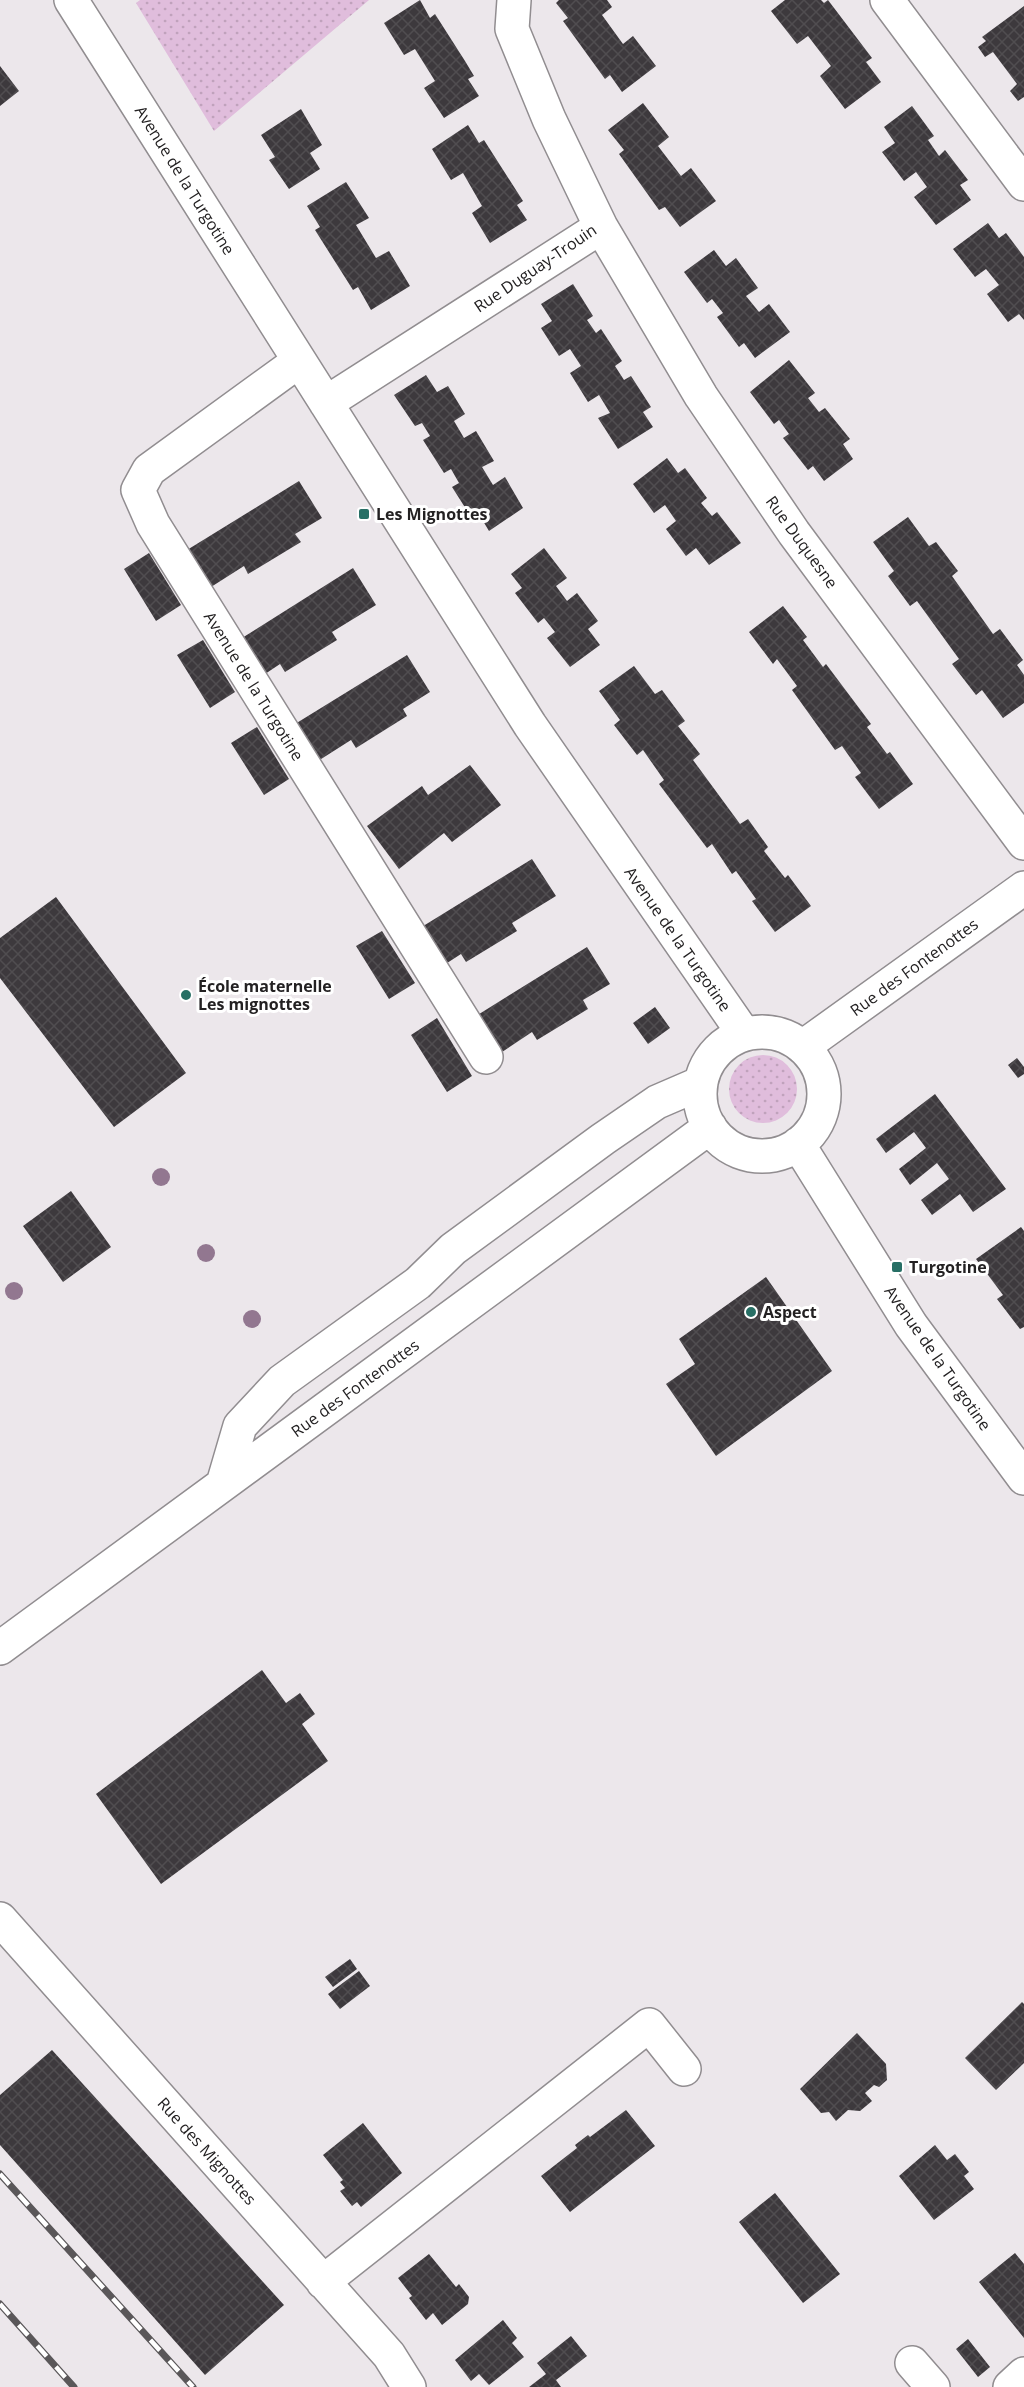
<svg xmlns="http://www.w3.org/2000/svg" width="1024" height="2387" font-family="'Open Sans',sans-serif">
<style>
.grass{fill:url(#grass-dots)}
.building{fill:url(#building-cross-hatch)}
.lines{fill:none;stroke-linecap:round;stroke-linejoin:round}
.minor-casing{stroke:#918d90;stroke-width:36}
.minor{stroke:#fff;stroke-width:33}
.rail-casing{stroke:#5a5759;stroke-width:7}
.rail{stroke:#fff;stroke-width:4.5;stroke-dasharray:14;stroke-linecap:butt}
.tree{fill:#927790}
.poi-dot{fill:#276f65;stroke:#fff;stroke-width:2}
.labels{text-anchor:middle;dominant-baseline:central;stroke-width:6;stroke-linejoin:round;paint-order:stroke}
.street-label{font-size:16px;fill:#232122;stroke:#fff}
.poi-label{font-size:16px;font-weight:bold;fill:#232122;stroke:#fff;text-anchor:start}
</style>
<defs>
<pattern id="grass-dots" width="8" height="8" patternUnits="userSpaceOnUse" patternTransform="scale(1.5)"><rect width="8" height="8" fill="#e0bddc"/><path d="M2 2h.1M6 6h.1" fill="none" stroke="#c0a2bc" stroke-width="1.8" stroke-linecap="round"/></pattern>
<pattern id="building-cross-hatch" width="8" height="8" patternUnits="userSpaceOnUse" patternTransform="scale(1.5)"><rect width="8" height="8" fill="#3d393d"/><path d="M0 0l8 8M0 8l8-8" fill="none" stroke="#504d50"/></pattern>
</defs>
<rect width="100%" height="100%" fill="#ece7eb"/>
<path class="grass" d="M140,0H369L214,131L136,3Z
M729 1089a34 34 0 1 1 68 0a34 34 0 1 1-68 0Z"/>
<path class="building" d="M420,0L430,18L435,14L465,61L474,76L468,79L479,96L444,118L424,88L435,81L415,49L404,55L384,23Z
M559,0H607L612,7L602,15L623,44L633,36L656,66L622,92L610,75L605,79L563,21L568,18L556,3Z
M785,0H821L824,3L828,0L872,58L866,62L881,82L845,109L820,76L831,66L808,36L797,44L771,11Z
M1024,6V97L1018,101L1010,91L1017,84L993,52L985,57L978,47L986,41L982,37Z
M0,66L19,91L0,106Z
M643,103L669,137L658,146L681,176L691,168L716,201L680,227L665,207L659,210L619,154L624,150L608,130Z
M912,106L934,136L928,140L939,156L945,150L968,180L960,185L971,200L936,225L914,197L927,187L916,172L904,181L882,152L895,143L884,127Z
M301,109L322,145L310,153L320,169L289,189L269,160L275,157L261,135Z
M468,125L479,143L484,140L523,201L517,205L527,220L490,243L472,213L482,206L463,173L451,180L432,149Z
M346,182L369,218L356,225L376,258L389,251L410,286L371,310L358,287L353,290L315,230L320,227L307,206Z
M988,223L999,238L1006,233L1024,257V320L1019,314L1008,322L987,294L999,285L986,269L975,277L953,249Z
M714,250L726,266L736,258L758,288L746,296L759,312L769,304L790,332L755,358L744,343L739,347L717,317L723,313L712,299L707,303L684,272Z
M573,284L593,316L587,320L596,333L601,329L622,361L615,366L624,380L631,376L651,407L643,412L653,427L618,449L598,418L610,413L599,395L588,402L570,373L581,366L570,349L559,356L541,328L552,321L541,304Z
M789,360L815,393L808,398L819,412L825,408L850,439L843,444L853,459L824,481L813,466L808,470L783,438L789,434L779,420L774,424L750,392Z
M426,375L437,392L448,386L465,414L454,421L464,438L476,431L494,461L482,467L493,485L505,477L523,508L489,531L480,516L473,520L452,487L459,483L451,469L444,473L423,440L430,436L422,423L415,426L394,395Z
M667,458L678,473L685,468L707,498L701,503L712,516L717,512L741,543L709,565L696,548L686,556L666,529L676,521L665,505L654,513L633,484Z
M299,481L322,518L295,534L301,542L248,574L244,566L211,587L187,550Z
M908,517L929,546L936,542L958,571L952,576L993,634L1000,629L1023,660L1017,665L1024,675V703L1003,718L982,690L976,695L952,664L959,659L917,601L910,606L888,576L894,571L873,542Z
M544,548L567,578L556,586L567,601L577,593L598,621L588,629L600,645L570,667L547,638L555,632L544,618L538,623L515,593L522,588L511,574Z
M149,553L181,605L156,621L124,569Z
M353,568L376,605L332,632L337,640L285,672L280,664L265,674L242,638Z
M783,606L807,637L803,640L823,667L826,664L871,724L867,727L887,754L890,752L913,784L879,809L855,777L861,773L842,746L835,750L792,690L797,686L777,659L773,664L749,632Z
M203,640L235,692L210,708L177,655Z
M407,655L430,692L403,709L407,716L356,748L351,740L318,761L295,724Z
M634,666L655,694L662,690L685,721L678,726L700,754L693,760L740,824L748,819L768,847L764,851L785,878L788,875L811,906L775,932L752,901L756,899L736,871L732,874L712,844L707,848L659,784L664,780L643,750L637,755L614,725L620,720L599,691Z
M257,727L289,779L264,795L231,743Z
M470,765L501,805L452,842L444,833L399,869L367,826L422,786L428,795Z
M532,859L556,896L512,923L517,931L466,962L461,954L444,965L420,928Z
M56,897L186,1073L114,1127L0,978V938Z
M382,931L415,983L389,999L356,946Z
M587,947L610,984L583,1000L588,1009L537,1040L532,1032L499,1054L476,1016Z
M655,1007L670,1028L648,1044L633,1023Z
M437,1018L472,1076L447,1092L411,1035Z
M1017,1058L1024,1067V1074L1018,1078L1008,1065Z
M935,1094L1006,1189L973,1212L960,1194L932,1215L921,1200L949,1179L937,1163L910,1185L899,1169L926,1148L914,1132L886,1153L876,1139Z
M71,1191L111,1247L63,1282L23,1226Z
M1021,1227L1024,1231V1327L1020,1329L997,1299L1003,1295L976,1259Z
M766,1277L832,1371L716,1456L666,1384L695,1364L679,1339Z
M262,1670L286,1703L300,1693L315,1714L302,1724L328,1761L161,1884L96,1794Z
M350,1959L357,1969L333,1987L325,1977Z
M359,1971L370,1986L340,2009L328,1994Z
M1022,2002L1024,2004V2063L996,2090L965,2058Z
M857,2033L886,2064L887,2080L879,2087L874,2085L865,2093L872,2101L860,2111L848,2110L836,2121L829,2112L821,2113L800,2089Z
M52,2050L284,2305L205,2375L0,2145V2095Z
M626,2110L655,2146L570,2212L541,2176L577,2148L575,2145L588,2135L590,2137Z
M363,2123L402,2173L361,2207L357,2202L352,2206L340,2191L345,2188L340,2182L343,2180L323,2155Z
M935,2145L947,2160L955,2154L969,2172L964,2176L974,2189L934,2220L899,2176Z
M775,2193L840,2274L803,2303L739,2222Z
M1015,2253L1024,2264V2338L979,2282Z
M429,2254L456,2287L459,2284L469,2297L468,2304L442,2325L433,2313L426,2320L409,2298L412,2296L398,2278Z
M503,2320L517,2338L512,2343L524,2357L489,2385L479,2374L471,2381L455,2360Z
M571,2336L587,2356L556,2380L561,2387H529L546,2374L537,2363Z
M968,2339L990,2367L978,2377L956,2349Z"/>
<g class="lines">
<g class="minor-casing">
<path id="minor" d="M71,0L530,725L744,1034
M514,0L512,29L549,119L601,227L701,396L794,533L1024,843
M887,0L1024,184
M299,361L149,470L138,490L153,524L486,1057
M326,403L601,227
M700 1094a62 62 0 1 1 124 0a62 62 0 1 1-124 0Z
M804,1046L1024,888
M798,1144L911,1325L1024,1478
M223,1484L240,1426L282,1381L418,1283L453,1249L603,1139L657,1102L701,1083
M0,1648L710,1127
M0,1919L389,2355L409,2387
M323,2282L649,2025L684,2069
M912,2363L933,2387
M1010,2387L1024,2374"/>
</g>
<use href="#minor" class="minor"/>
<g class="rail-casing">
<path id="rail" d="M0,2174L193,2387
M0,2304L74,2387"/>
</g>
<use href="#rail" class="rail"/>
</g>
<g class="tree">
<circle cx="161" cy="1177" r="9"/>
<circle cx="206" cy="1253" r="9"/>
<circle cx="14" cy="1291" r="9"/>
<circle cx="252" cy="1319" r="9"/>
</g>
<g class="poi-dot">
<rect x="358" y="508" width="12" height="12" rx="3"/>
<circle cx="186" cy="995" r="6"/>
<rect x="891" y="1261" width="12" height="12" rx="3"/>
<circle cx="751" cy="1312" r="6"/>
</g>
<g class="labels">
<g class="street-label">
<text transform="translate(185 180) rotate(58)">Avenue de la Turgotine</text>
<text transform="translate(535 268) rotate(-34)">Rue Duguay-Trouin</text>
<text transform="translate(802 542) rotate(54)">Rue Duquesne</text>
<text transform="translate(254 686) rotate(58)">Avenue de la Turgotine</text>
<text transform="translate(678 939) rotate(55)">Avenue de la Turgotine</text>
<text transform="translate(914 967) rotate(-36)">Rue des Fontenottes</text>
<text transform="translate(938 1358) rotate(55)">Avenue de la Turgotine</text>
<text transform="translate(355 1388) rotate(-36)">Rue des Fontenottes</text>
<text transform="translate(207 2151) rotate(48)">Rue des Mignottes</text>
</g>
<g class="poi-label">
<text x="376" y="514">Les Mignottes</text>
<text x="198" y="986">École maternelle<tspan x="198" dy="18">Les mignottes</tspan></text>
<text x="909" y="1267">Turgotine</text>
<text x="763" y="1312">Aspect</text>
</g>
</g>
</svg>
